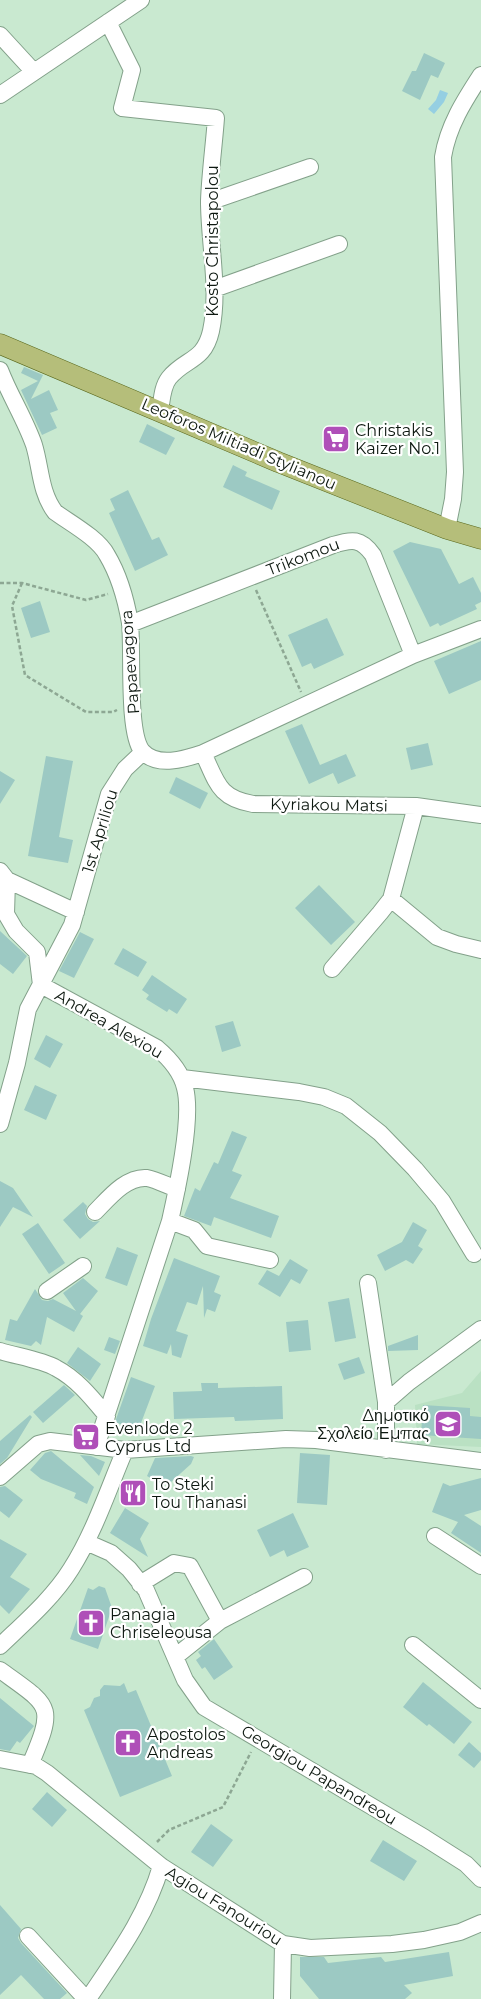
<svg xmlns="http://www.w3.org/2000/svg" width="481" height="1999" font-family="Montserrat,sans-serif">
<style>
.built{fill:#bae1c3}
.water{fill:#95cfe2}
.building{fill:#9cc9c3}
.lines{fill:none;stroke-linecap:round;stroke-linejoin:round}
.minor-casing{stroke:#83a18a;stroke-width:18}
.major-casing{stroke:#5a681c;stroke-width:21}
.path{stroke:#8da793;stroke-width:2.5;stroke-dasharray:4 2.5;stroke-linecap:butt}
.minor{stroke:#fff;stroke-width:16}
.major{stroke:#b5be7a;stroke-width:20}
.labels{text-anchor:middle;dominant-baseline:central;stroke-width:4.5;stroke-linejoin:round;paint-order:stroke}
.street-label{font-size:16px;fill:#0d1810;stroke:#fff}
.poi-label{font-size:16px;fill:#0d1810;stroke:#fff;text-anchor:start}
</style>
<rect width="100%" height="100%" fill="#c9e9d0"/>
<path class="built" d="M481,1371V1447L417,1444L415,1405L462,1393Z"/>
<path class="water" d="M440,90L448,93L444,102L434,114L428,109L436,100Z"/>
<path class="building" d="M424,53L445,63L438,78L431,75L420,100L402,91L412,71H416Z
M24,367L43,375L31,399L49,390L58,410L50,413L57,428L42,435L21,390L38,381L21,373Z
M147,424L175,438L166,455L139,442Z
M233,465L247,472L245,476L280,491L272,510L223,487Z
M128,490L152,540L159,537L168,555L135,571L109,513L115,510L110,499Z
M410,542L441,549L459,584L473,577L481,593V602L475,605L477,609L440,626L438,623L430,627L393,551Z
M40,601L50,632L31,638L21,608Z
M327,618L344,655L314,669L311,663L302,667L288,635Z
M481,641V680L449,694L434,661Z
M302,724L320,765L346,754L356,776L338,784L333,773L309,784L285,731Z
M428,743L433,765L411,770L406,748Z
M46,756L73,761L59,837L73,840L68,863L28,856Z
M0,771L15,780L0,804Z
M176,777L208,793L200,809L169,793Z
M319,885L355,922L331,945L295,908Z
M0,931L27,956L13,974L0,964Z
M80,932L94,939L74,978L59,971Z
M123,948L147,962L138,977L114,964Z
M152,975L187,999L177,1014L169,1009L167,1012L146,999L149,995L142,990Z
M233,1021L241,1046L222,1052L215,1026Z
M46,1035L63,1044L50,1068L34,1059Z
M35,1085L57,1095L46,1120L24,1110Z
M232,1131L247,1137L232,1171L242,1175L230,1198L279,1216L271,1238L214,1217L211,1226L184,1216L195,1188L200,1191L214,1162L218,1164Z
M0,1181L13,1188L33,1217L13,1207L0,1227Z
M83,1202L87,1206L85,1214L88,1219L93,1222L100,1221L80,1239L63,1220Z
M413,1222L427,1230L418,1246L423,1249L413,1264L406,1260L385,1271L377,1255L402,1242Z
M38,1223L65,1263L49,1274L22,1234Z
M117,1247L138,1255L127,1286L105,1278Z
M174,1258L220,1276L214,1292L221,1295L215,1312L207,1309L204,1318L203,1286L197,1305L187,1302L176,1331L188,1335L181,1358L172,1355L171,1344L167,1354L143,1346L151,1319Z
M290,1259L308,1270L300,1284L291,1279L280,1297L258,1284L267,1270L279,1276Z
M83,1278L98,1291L80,1314L83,1316L74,1332L47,1317L41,1345L36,1341L31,1346L5,1340L10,1319L17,1321L35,1289L42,1300L48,1301L53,1299L76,1311L63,1293Z
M349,1298L356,1338L335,1342L328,1302Z
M308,1320L311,1350L289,1352L286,1322Z
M418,1335V1350L388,1351V1346Z
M109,1337L120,1341L115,1354L104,1350Z
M78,1347L101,1364L90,1381L67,1363Z
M359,1357L365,1373L344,1380L338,1364Z
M131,1377L155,1386L138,1431L115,1422Z
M201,1383H218V1388L282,1386L283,1419L235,1421L234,1417L174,1419L173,1392L202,1391Z
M64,1385L75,1395L43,1423L33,1412Z
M423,1405L470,1408V1416L481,1417V1439L421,1435Z
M30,1415L32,1417L7,1458L0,1464V1441Z
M51,1451L94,1487L87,1504L74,1498L76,1493L41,1479L30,1470L45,1453Z
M300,1453L330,1455L327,1505L297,1503Z
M80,1455L91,1456L105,1462L99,1476Z
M191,1456L194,1457L191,1464L171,1482L166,1480L163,1485L147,1476L155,1458Z
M481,1478V1510L464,1515L481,1526V1553L451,1533L458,1522L432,1512L443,1483L450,1486Z
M5,1486L23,1500L9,1518L0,1511V1487Z
M125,1508L149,1523L140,1539L148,1557L110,1533Z
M293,1513L309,1547L287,1557L284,1550L270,1557L257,1530Z
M0,1539L27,1554L10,1577L30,1589L9,1614L0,1605Z
M99,1586L105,1588L112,1608L98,1649L70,1639L88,1588L93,1590Z
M214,1639L233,1667L214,1680L205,1667L202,1669L196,1660L201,1656L198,1652Z
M423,1682L472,1722L454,1744L429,1724L427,1726L403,1707Z
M124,1683L128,1693L136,1690L172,1776L120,1797L84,1710L90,1707L94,1698L100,1696V1690L104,1685L120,1686Z
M0,1698L34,1726L20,1743L17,1741L10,1751L0,1749Z
M469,1742L481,1753V1760L474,1768L458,1755Z
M47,1792L67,1810L52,1827L32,1809Z
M211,1824L233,1840L213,1867L191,1852Z
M383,1840L417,1861L404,1881L370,1861Z
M0,1905L21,1929L18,1938L21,1943L67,1993L60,1999H44L21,1975L0,1995Z
M449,1952L453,1976L404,1985L412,1993L405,1999H319L300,1976V1957H324L328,1963L381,1957L385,1962Z"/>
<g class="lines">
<g class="minor-casing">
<path id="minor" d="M108,22L132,70L122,108L216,118C214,145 210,174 209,201C209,244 220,289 211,331C204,362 185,358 169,378C162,387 162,400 160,411
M0,35L34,72
M0,95L141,0
M209,202L310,167
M214,289L339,244
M0,370C10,396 25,419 34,445C41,468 40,492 55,512C70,523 98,538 107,555C119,575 126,600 130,623C133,651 127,732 142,751C157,768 185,759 203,753L413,655L481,629
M447,529L453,499L455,472L443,157C448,126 464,101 481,75
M130,624L333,545C352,539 361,538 373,555L413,655
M203,753C217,782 218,798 253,804L416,806L481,815
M416,806L391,899L437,937L456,944L481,950
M0,871L7,880L6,914L16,931L37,952L41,985
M7,880L76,912
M332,969L380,913L391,899
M41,985L157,1048C170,1059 181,1071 185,1088C193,1118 177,1190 170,1221L96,1447
M182,1078L299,1092L324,1097L346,1106L380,1133L415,1169L442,1201L474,1254
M0,1124L17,1063L28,1009L72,925L109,794L125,769L143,752
M95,1212C108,1199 126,1176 147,1178C157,1180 168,1186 177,1189
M170,1221L194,1230L207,1246L270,1260
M368,1283L386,1402V1450
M47,1291L83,1266
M0,1351C16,1356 42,1360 56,1368C77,1379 92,1398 107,1416
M386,1402L409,1382L481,1329
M0,1477L38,1444L50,1441L125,1450L286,1439L316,1440L481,1461
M435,1536L481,1566
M86,1542L111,1553L129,1569L146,1590L185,1680L204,1707L425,1838L466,1864L481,1879
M140,1584L174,1563L190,1566L220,1621
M413,1645L481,1700
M0,1646C24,1623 53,1598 71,1569C94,1533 108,1490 125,1450
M175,1657L220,1621L304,1577
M0,1670C51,1707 56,1704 30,1765
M0,1759L36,1766L47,1773L161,1866L283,1944L310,1948L392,1944L424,1940L460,1932L481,1923
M28,1936L86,1999
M88,1999C116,1957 147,1915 161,1866
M282,1999L283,1944"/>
</g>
<g class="major-casing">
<path id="major" d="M0,344L278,462L447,529L481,539"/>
</g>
<path class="path" d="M0,583H22L86,600L108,594
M22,583L12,606L25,675L86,712H113L117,710
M256,590L301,692
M157,1842L169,1830L223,1807L251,1752"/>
<use href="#minor" class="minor"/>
<use href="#major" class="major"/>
</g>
<defs>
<g id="supermarket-square" transform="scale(1.4375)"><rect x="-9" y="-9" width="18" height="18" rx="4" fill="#af4fb8" stroke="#fff"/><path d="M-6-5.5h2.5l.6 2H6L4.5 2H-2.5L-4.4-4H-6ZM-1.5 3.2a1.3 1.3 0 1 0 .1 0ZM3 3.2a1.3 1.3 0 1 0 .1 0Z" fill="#fff"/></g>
<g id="school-square" transform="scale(1.4375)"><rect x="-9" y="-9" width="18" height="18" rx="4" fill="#af4fb8" stroke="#fff"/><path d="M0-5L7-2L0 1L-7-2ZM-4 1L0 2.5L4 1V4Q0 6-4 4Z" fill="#fff"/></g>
<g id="restaurant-square" transform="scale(1.4375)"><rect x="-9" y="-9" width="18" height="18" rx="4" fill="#af4fb8" stroke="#fff"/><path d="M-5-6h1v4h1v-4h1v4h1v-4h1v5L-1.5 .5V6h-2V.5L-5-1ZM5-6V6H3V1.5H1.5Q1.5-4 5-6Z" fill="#fff"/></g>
<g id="church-square" transform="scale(1.4375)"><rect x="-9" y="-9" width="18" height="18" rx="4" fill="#af4fb8" stroke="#fff"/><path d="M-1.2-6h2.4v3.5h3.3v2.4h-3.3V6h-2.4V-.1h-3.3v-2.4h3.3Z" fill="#fff"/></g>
</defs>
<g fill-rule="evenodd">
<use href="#supermarket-square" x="336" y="439"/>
<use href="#school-square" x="448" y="1424"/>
<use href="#supermarket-square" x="86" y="1437"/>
<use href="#restaurant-square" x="133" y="1493"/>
<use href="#church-square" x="91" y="1623"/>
<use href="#church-square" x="128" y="1743"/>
</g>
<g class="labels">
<g class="street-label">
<text transform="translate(212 241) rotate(-90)">Kosto Christapolou</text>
<text transform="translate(239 444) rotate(23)">Leoforos Miltiadi Stylianou</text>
<text transform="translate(303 557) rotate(-21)">Trikomou</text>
<text transform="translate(130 662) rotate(-94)">Papaevagora</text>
<text transform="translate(329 805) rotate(1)">Kyriakou Matsi</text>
<text transform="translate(100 831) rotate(-73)">1st Apriliou</text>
<text transform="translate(109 1024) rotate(30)">Andrea Alexiou</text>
<text transform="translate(319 1775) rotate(31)">Georgiou Papandreou</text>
<text transform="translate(224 1906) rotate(32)">Agiou Fanouriou</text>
</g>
<g class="poi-label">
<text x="355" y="430">Christakis<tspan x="355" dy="18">Kaizer No.1</tspan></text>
<text x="429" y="1415" text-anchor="end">Δημοτικό<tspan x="429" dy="18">Σχολείο Έμπας</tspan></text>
<text x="105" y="1428">Evenlode 2<tspan x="105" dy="18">Cyprus Ltd</tspan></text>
<text x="152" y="1484">To Steki<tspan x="152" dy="18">Tou Thanasi</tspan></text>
<text x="110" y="1614">Panagia<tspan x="110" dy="18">Chriseleousa</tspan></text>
<text x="147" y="1734">Apostolos<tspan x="147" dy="18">Andreas</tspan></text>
</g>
</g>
</svg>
